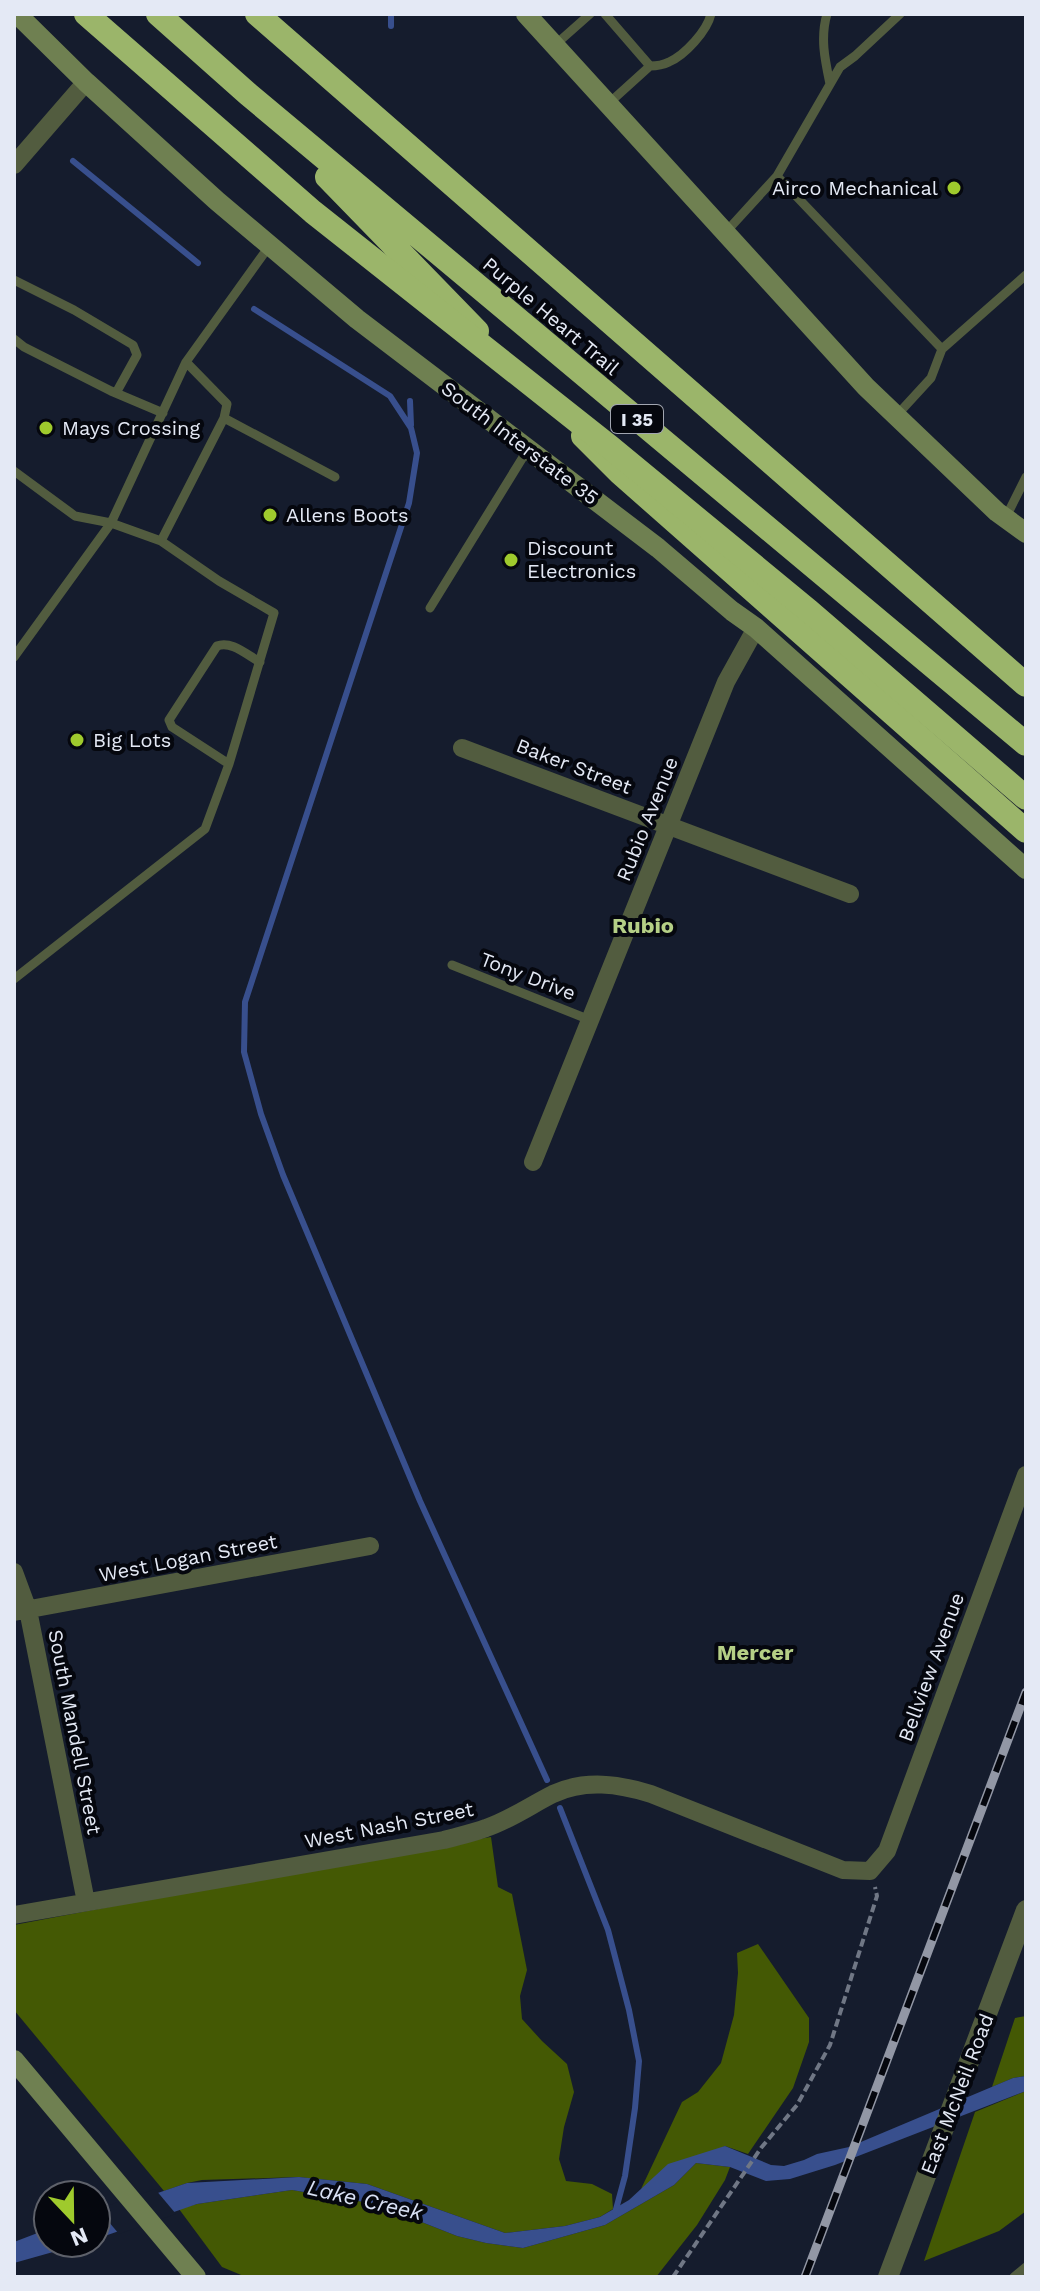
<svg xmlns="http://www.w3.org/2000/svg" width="1040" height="2291" font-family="'Work Sans',sans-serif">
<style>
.forest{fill:#445904}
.water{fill:#384f8d}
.pier{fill:#151c2d}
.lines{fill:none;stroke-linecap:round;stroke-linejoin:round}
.stream{stroke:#384f8d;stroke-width:6}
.path{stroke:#707785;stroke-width:4;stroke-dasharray:8 4;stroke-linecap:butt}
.service{stroke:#525c3f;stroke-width:9}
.minor{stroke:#525c3f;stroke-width:18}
.tertiary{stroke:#525c3f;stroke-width:20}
.secondary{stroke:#6f8051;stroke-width:20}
.motorway{stroke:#9bb56a;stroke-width:24}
.rail-casing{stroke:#9297a5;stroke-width:9}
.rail{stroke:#05070e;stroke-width:6;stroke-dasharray:18;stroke-linecap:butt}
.motorway-bridge{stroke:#9bb56a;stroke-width:24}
.poi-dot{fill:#9fca2d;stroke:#05070e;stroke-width:3}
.labels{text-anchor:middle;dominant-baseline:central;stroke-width:8;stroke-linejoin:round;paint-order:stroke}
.shield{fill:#05070e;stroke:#a1a5b0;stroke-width:2}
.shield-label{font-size:18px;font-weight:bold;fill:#e4e9f5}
.poi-label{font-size:20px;fill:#e4e9f5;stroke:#05070e;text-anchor:start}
.street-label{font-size:20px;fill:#e4e9f5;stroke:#05070e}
.neighbourhood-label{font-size:22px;font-weight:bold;fill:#b5cf86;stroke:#05070e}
.water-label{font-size:22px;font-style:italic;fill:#d9e1f4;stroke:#05070e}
</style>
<rect width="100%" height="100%" fill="#151c2d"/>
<path class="forest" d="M491,1837L498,1887L512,1894L527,1970L520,1996L522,2019L542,2041L567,2064L574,2092L564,2127L559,2159L566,2181L592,2184L612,2194L613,2209L600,2217L565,2226L505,2233L367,2184L298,2177L202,2180L187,2183L164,2191L14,2010V1925L388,1854Z
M758,1944L809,2018V2042L793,2088L748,2154L725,2146L641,2189L682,2102L698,2092L721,2063L734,2015L738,1973L737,1953Z
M1026,2016V2076L1013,2078L992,2087L1015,2018Z
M1026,2091V2211L999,2231L924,2261L975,2112Z
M696,2163L730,2167L725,2180L697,2225L656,2277H246L222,2267L179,2209L197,2204L292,2190L376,2204L457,2236L486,2243L523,2248L605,2225L674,2185Z"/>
<path class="water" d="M1026,2076V2091L835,2165L790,2179L766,2181L730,2167L696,2163L674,2185L605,2225L523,2248L486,2243L457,2236L376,2204L292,2190L197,2204L96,2239V2214L187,2183L299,2177L367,2184L505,2233L565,2226L600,2217L629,2200L668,2164L725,2146L771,2165L784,2166L804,2160L817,2154L849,2147L1013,2078Z
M48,2229V2243H85L14,2263V2242Z"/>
<path class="pier" d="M155,2189L176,2214L119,2234L98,2209Z"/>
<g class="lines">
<path class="stream" d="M391,14V26
M73,161L198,263
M254,309L390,396L411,428L417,453L409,503L245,1002L244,1052L261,1114L283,1175L420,1501L547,1780
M410,401L411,425
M560,1808L608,1930L629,2010L639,2061L635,2108L625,2176L615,2213"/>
<path class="path" d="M673,2277L761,2148L797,2105L830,2045L877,1896L875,1887"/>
<path class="service" d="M605,14L650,66C656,66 663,65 669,62C685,55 707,31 711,14
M827,14C820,38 825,60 830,84
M555,45L590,14
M608,104L650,66
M777,176L942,349
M725,233L777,176L840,67L855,56L900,14
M14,280L74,310L133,345L137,355L116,393
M14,339L24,347L111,391L163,413
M897,415L931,378L942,349L1026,275
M224,418L335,477
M14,471L75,516L111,523L161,541L219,581L274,613L229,764L205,829L14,979
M1006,517L1026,477
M161,541L224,418L227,404L186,362
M430,608L528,449
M14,657L111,523L186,362L270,245
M229,764L172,727L169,720L217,646C231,640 247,655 260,662
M452,965L590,1020
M1014,2277L1026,2267"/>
<path class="minor" d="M14,165L86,82
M462,748L850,894
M533,1162L726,682L756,628
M14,1572L28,1610L86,1902
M14,1612L370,1546
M14,1915L444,1840C458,1836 473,1833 486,1828C510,1820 531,1805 553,1794C585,1779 619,1784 651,1794L843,1870L870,1871L887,1851L1026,1475"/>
<path class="tertiary" d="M888,2277L1026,1910"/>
<path class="secondary" d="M17,14L86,82L217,201L357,319L658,548L732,611L756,628L1026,869
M526,14L866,387L997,512L1026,533
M14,2060L196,2277"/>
<path class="motorway" d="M158,14L248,94L1026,744
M257,14L1026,685
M327,177L477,331
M583,436L620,473L1026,831"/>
<g class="rail-casing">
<path id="rail" d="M805,2277L1026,1692"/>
</g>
<use href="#rail" class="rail"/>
<path class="motorway-bridge" d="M86,14L313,212L610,447L809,611L1026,798"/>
</g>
<g class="poi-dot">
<circle cx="954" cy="188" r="8"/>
<circle cx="46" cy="428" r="8"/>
<circle cx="270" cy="515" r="8"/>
<circle cx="511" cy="560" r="8"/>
<circle cx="77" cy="740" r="8"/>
</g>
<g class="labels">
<rect class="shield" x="611" y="405" width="52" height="28" rx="6"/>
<g class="shield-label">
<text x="637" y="419">I 35</text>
</g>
<g class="poi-label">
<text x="938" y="188" text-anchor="end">Airco Mechanical</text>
<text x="62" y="428">Mays Crossing</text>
<text x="286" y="515">Allens Boots</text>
<text x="527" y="548">Discount<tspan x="527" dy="23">Electronics</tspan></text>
<text x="93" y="740">Big Lots</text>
</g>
<g class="street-label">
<text transform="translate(551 316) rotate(40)">Purple Heart Trail</text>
<text transform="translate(520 443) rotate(37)">South Interstate 35</text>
<text transform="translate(574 766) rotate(21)">Baker Street</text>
<text transform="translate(647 819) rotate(-68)">Rubio Avenue</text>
<text transform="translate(528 976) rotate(21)">Tony Drive</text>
<text transform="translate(188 1558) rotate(-11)">West Logan Street</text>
<text transform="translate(931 1667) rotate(-70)">Bellview Avenue</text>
<text transform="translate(75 1732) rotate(79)">South Mandell Street</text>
<text transform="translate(389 1825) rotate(-11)">West Nash Street</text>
<text transform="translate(957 2094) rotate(-69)">East McNeil Road</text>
</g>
<g class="neighbourhood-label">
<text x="643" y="925">Rubio</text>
<text x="755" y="1652">Mercer</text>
</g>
<g class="water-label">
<text transform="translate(365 2200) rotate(13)">Lake Creek</text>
</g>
</g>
<rect width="1040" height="2291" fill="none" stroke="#e4e9f5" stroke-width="32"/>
<g transform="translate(72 2219) rotate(158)"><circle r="38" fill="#05070e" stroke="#5e616a" stroke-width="2"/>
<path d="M0-6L14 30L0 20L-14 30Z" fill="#9fca2d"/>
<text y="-12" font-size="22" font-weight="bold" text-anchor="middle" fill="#e4e9f5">N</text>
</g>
</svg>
